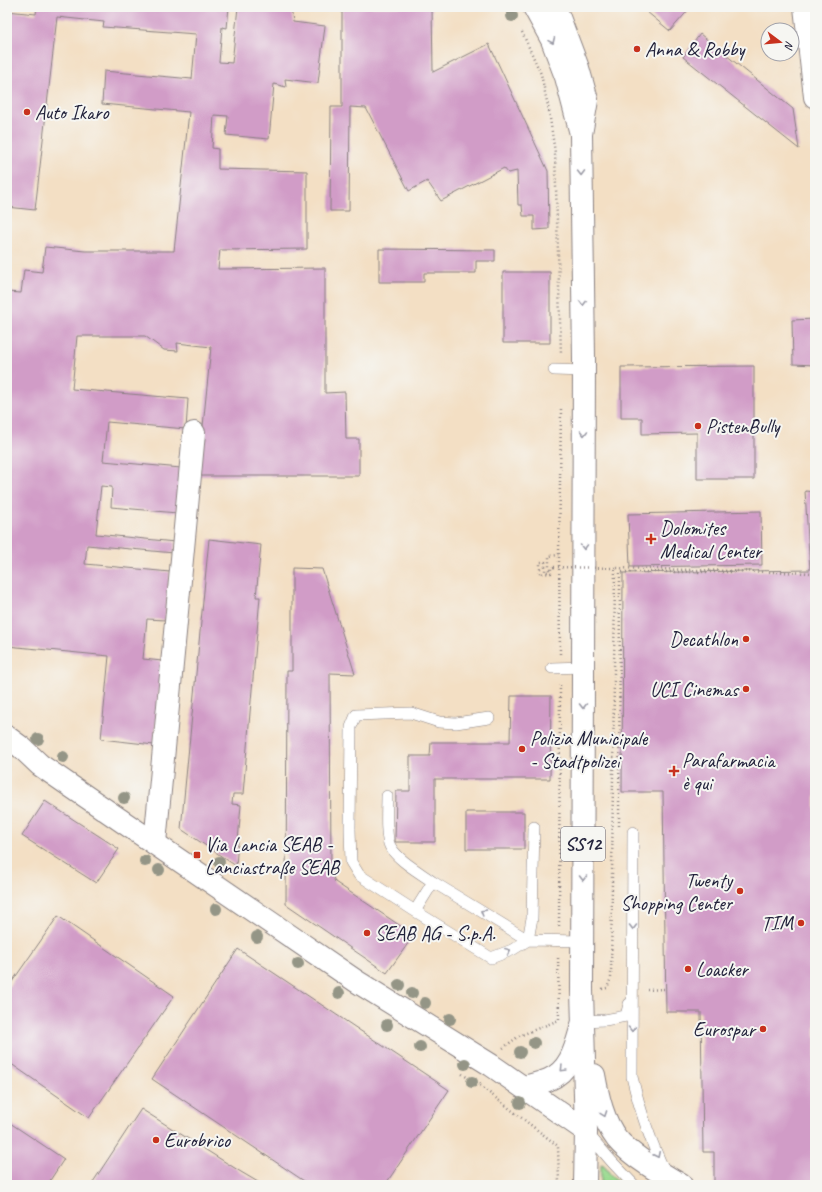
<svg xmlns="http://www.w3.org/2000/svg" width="822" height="1192" font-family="Caveat,sans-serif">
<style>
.green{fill:#9ada90;stroke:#5e7e66}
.building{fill:#d19cc7}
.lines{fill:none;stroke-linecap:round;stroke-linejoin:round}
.lane-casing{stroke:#8a8080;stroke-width:12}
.street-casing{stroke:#8a8080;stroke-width:24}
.secondary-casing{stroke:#8a8080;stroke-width:24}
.primary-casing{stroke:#8a8080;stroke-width:24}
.path{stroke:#8a8080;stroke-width:2.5;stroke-dasharray:1 3;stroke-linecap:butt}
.lane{stroke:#fff;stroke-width:11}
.street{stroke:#fff;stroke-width:22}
.secondary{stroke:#fff;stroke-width:22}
.primary{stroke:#fff;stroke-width:22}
.path-bridge{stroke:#8a8080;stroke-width:2.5;stroke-dasharray:1 3;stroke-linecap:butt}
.tree{fill:#949586}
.oneway{stroke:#9c9ca7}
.poi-dot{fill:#c8321e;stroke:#f6f6f2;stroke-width:1.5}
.labels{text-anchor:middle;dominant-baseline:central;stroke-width:4;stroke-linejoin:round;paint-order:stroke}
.shield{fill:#f6f6f2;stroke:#626272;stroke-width:1}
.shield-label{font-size:19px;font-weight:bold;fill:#22223b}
.poi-label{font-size:20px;fill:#22223b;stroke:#f6f6f2;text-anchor:start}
</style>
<rect width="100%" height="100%" fill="#f6f6f2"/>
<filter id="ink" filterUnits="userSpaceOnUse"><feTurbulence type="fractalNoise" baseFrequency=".025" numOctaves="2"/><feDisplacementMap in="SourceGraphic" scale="8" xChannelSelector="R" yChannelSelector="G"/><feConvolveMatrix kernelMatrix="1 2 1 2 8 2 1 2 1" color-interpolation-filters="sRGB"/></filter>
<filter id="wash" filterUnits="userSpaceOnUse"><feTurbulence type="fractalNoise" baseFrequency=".012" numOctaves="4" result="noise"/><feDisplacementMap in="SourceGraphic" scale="16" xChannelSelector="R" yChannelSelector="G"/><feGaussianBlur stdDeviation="0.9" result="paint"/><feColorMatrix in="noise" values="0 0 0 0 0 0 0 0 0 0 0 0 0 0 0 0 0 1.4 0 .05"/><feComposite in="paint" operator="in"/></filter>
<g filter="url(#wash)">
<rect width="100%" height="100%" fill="#f3dfc4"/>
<path class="green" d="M601,1164L604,1165L610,1174L622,1185H601Z"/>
<g id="blocks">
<path class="building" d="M37,7H229L227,28L222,27L219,62L232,63L238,7H291L293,22L325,26L318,83L285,79L286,87L274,84L269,139L226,135L228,116L214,115L212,148L218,149V169L307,171V249L220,250L218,269L325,268V393L345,392L346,439H359V476H198L211,347L177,343L178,351L164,350L145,336H77L72,389L188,399L186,429L107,422L103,461L181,468L177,513L111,507L112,487L101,486L96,534L175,542L174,553L87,545L85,564L170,572L165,620L147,619L143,659L162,661L154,745L101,739L109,656L7,646V292L21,293L24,270L42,272L45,247L85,251H174L189,112L102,104L104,71L192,79L196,34L103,27L104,22L57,17L35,210L7,207V11L36,14Z
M342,7H432L433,72L489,44L548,171L549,229L534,230V216H523L522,205H518L517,171L508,173L504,168L441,201L427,181L409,191L366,108L350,107L349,211H330L331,107H342Z
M641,7H691L670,31Z
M700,34L793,109L799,149L683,57Z
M379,249L495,250V261H476V273H424V282H379Z
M503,272H550V343H503Z
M815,319V365L793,364L792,320Z
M754,366V479H697V433L642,434V418H621V367Z
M805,491L815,492V1185H714V1152H703L701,1012H666L663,792H622L623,573L810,570Z
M761,511L762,565L630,567L628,514Z
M209,539L261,545L256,597H260L243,794H233L232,804L241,805L236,866L181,829Z
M292,568L322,569L355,674L330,673L331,872L335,882L414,935L387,973L286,904L287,671H292Z
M511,696H551L550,779H435V842H395L396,791H410V756H430L431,742H510Z
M45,801L119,849L96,883L22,836Z
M466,812H524V849H466Z
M58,916L174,996L89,1118L7,1061V989Z
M238,949L449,1090L385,1185H310L152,1079Z
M141,1109L241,1172L263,1185H91Z
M7,1121L64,1159L47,1185H7Z"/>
</g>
</g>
<g filter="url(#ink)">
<use href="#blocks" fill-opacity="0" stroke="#8a8080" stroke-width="1"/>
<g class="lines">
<g class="lane-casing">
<path id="lane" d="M554,370L584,371
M552,668L584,667
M387,796C387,808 385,837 390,846C397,860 421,873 433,882
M534,827L532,918L528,940L512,950L491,958L415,911L433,882L528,940L583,941
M633,832L632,1077C640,1110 650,1141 665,1172
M415,911L359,875L351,862L350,829L351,727L356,715L411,713L439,722L456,723L489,718
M583,1021L605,1020L626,1016L629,1004
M588,1134L613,1163L634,1185"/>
</g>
<g class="street-casing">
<path id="street" d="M155,843L194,433"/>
</g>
<g class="secondary-casing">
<path id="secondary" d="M555,7L578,68L587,100L581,134
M7,737L22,748L40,765L69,785L356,981L491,1065L586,1131
M524,1087C532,1085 540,1083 548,1080C571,1071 576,1046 582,1025"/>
</g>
<g class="primary-casing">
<path id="primary" d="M534,7L552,40L566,77L581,134L584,358L582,990L586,1131L585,1185
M805,7L815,97
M594,1075C598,1097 603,1121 617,1139C631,1156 662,1174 681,1185"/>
</g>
<path class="path" d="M507,7L515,19
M522,32L541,74L549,111L555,153L561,354
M554,567L551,568V573L540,574V562H545V572H549V556L559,555
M560,654L559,555L561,409
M619,826L620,572H735
M559,926L560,683
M602,989L607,988L611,978L615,568L815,573
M647,990L665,989
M503,1048L519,1036L559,1020L558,955
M462,1074L479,1085
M481,1083L479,1085L558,1146L559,1185"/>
<use href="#lane" class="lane"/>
<use href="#street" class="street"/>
<use href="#secondary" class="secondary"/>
<use href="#primary" class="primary"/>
<path class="path-bridge" d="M554,567L615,568"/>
</g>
<g class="tree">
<circle cx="512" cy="16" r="6"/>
<circle cx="38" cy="739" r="6"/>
<circle cx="63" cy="757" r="6"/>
<circle cx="124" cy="798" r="6"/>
<circle cx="145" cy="861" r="6"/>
<circle cx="219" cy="862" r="6"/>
<circle cx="159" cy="870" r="6"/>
<circle cx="216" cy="909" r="6"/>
<circle cx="257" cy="937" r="6"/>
<circle cx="298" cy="964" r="6"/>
<circle cx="399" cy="985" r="6"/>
<circle cx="339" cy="993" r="6"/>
<circle cx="412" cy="993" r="6"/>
<circle cx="425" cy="1003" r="6"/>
<circle cx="450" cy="1019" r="6"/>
<circle cx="387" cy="1025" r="6"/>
<circle cx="534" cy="1043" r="6"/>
<circle cx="420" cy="1047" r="6"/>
<circle cx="520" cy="1052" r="6"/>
<circle cx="465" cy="1064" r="6"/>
<circle cx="472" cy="1082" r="6"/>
<circle cx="520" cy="1103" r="6"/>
</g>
<defs><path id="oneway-chevron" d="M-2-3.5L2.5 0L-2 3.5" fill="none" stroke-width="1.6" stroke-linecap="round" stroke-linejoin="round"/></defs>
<g class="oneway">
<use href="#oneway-chevron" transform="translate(552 41) rotate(66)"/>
<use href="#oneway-chevron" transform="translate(581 173) rotate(89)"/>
<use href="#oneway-chevron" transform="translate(583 303) rotate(89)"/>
<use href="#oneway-chevron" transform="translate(584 433) rotate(90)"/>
<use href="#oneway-chevron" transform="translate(584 547) rotate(90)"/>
<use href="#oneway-chevron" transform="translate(583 706) rotate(90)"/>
<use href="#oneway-chevron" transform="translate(583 878) rotate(90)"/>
<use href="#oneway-chevron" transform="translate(483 912) rotate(-148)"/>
<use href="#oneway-chevron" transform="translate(633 927) rotate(90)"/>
<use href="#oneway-chevron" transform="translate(508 951) rotate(-23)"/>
<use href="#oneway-chevron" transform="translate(632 1029) rotate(90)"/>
<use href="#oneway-chevron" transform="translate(563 1069) rotate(135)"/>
<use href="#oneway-chevron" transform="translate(604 1114) rotate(70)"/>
<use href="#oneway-chevron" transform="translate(657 1155) rotate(64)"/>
</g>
</g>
<g class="poi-dot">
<circle cx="637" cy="49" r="4"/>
<circle cx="27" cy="112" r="4"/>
<circle cx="698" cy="426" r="4"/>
<path d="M649 533h4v4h4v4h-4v4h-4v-4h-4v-4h4z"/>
<circle cx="746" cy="639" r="4"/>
<circle cx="746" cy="689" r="4"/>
<circle cx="522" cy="749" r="4"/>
<path d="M672 765h4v4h4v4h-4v4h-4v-4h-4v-4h4z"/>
<rect x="193" y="851" width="8" height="8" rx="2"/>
<circle cx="740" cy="891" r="4"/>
<circle cx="801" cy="923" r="4"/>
<circle cx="367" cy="933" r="4"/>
<circle cx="688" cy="969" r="4"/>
<circle cx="763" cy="1029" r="4"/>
<circle cx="156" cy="1140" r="4"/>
</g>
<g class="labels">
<rect class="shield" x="561" y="827" width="44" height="34" rx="3"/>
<g class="shield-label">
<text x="583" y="844">SS12</text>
</g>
<g class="poi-label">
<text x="645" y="49">Anna &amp; Robby</text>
<text x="35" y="112">Auto Ikaro</text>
<text x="706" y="426">PistenBully</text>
<text x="660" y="528">Dolomites<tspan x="660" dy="23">Medical Center</tspan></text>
<text x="738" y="639" text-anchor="end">Decathlon</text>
<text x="738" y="689" text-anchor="end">UCI Cinemas</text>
<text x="530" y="738">Polizia Municipale<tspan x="530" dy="23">- Stadtpolizei</tspan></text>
<text x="682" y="760">Parafarmacia<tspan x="682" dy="23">è qui</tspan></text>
<text x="205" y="844">Via Lancia SEAB -<tspan x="205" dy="23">Lanciastraße SEAB</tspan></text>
<text x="732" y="880" text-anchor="end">Twenty<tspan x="732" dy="23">Shopping Center</tspan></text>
<text x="793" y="923" text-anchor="end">TIM</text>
<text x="375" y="933">SEAB AG - S.p.A.</text>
<text x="696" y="969">Loacker</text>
<text x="755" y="1029" text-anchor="end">Eurospar</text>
<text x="164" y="1140">Eurobrico</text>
</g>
</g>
<rect width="822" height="1192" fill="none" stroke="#f6f6f2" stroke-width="24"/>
<g transform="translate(780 42) rotate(106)"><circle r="19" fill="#f6f6f2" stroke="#a1a1a9"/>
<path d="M0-3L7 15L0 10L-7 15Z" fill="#c8321e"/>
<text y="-6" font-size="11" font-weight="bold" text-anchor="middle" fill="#22223b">N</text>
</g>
</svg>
